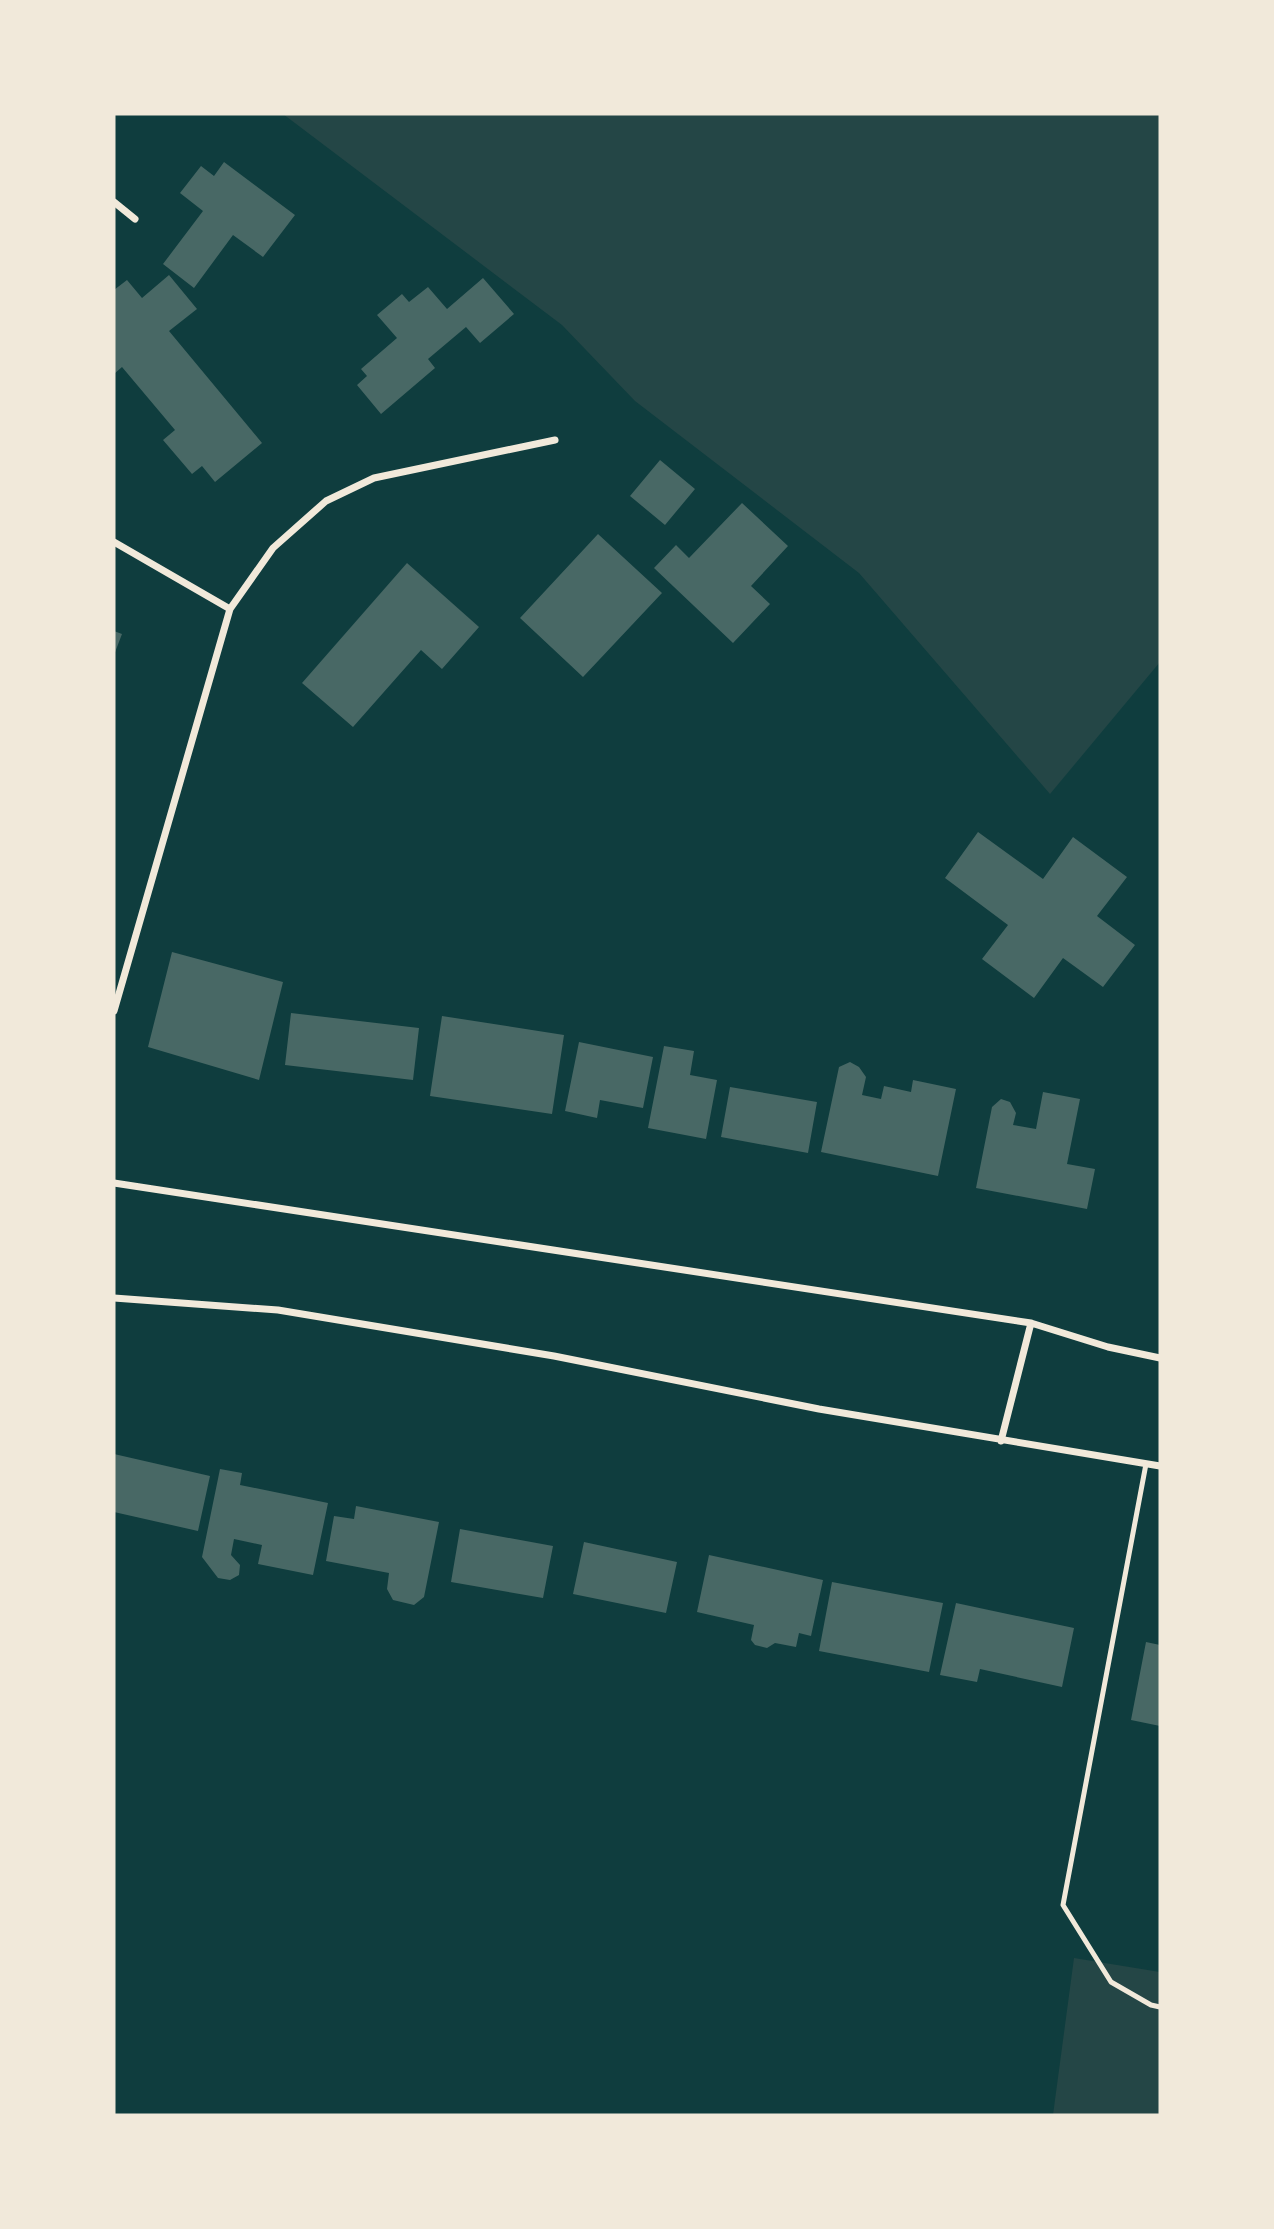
<svg xmlns="http://www.w3.org/2000/svg" width="1274" height="2229" font-family="'Sofia Sans Condensed',sans-serif">
<style>
.green{fill:#244646}
.building{fill:#486865}
.lines{fill:none;stroke-linecap:round;stroke-linejoin:round}
.service{stroke:#f1e9da;stroke-width:5}
.minor{stroke:#f1e9da;stroke-width:7}
</style>
<rect width="100%" height="100%" fill="#0f3d3e"/>
<path class="green" d="M283,114H1160V662L1050,794L859,573L635,401L562,325Z
M1074,1958L1160,1972V2115H1053Z"/>
<path class="building" d="M224,162L295,215L263,257L233,235L194,288L163,264L203,211L180,193L201,166L214,176Z
M169,275L197,309L169,331L262,443L215,482L202,466L192,474L163,440L175,430L122,367L114,374V290L127,280L142,298Z
M483,278L514,314L480,343L466,327L428,359L435,368L381,414L357,385L367,376L361,369L397,338L377,315L402,294L409,302L428,287L447,309Z
M660,460L695,489L665,525L630,496Z
M742,503L788,546L751,586L770,604L733,643L654,568L676,545L689,558Z
M598,534L662,593L583,677L520,618Z
M407,563L479,627L442,669L421,650L353,727L302,683Z
M114,631L122,634L114,655Z
M978,832L1043,879L1073,837L1127,877L1097,916L1135,945L1103,987L1063,958L1034,998L982,959L1008,925L945,878Z
M172,952L283,982L259,1080L148,1047Z
M291,1013L419,1028L413,1080L285,1065Z
M442,1016L564,1035L552,1114L430,1096Z
M579,1042L653,1057L643,1108L600,1100L597,1118L565,1111Z
M664,1046L694,1051L690,1075L717,1080L706,1139L648,1128Z
M850,1062L859,1067L866,1077L862,1095L881,1099L884,1086L911,1092L913,1080L956,1089L938,1176L821,1152L839,1067Z
M730,1087L817,1102L808,1153L721,1137Z
M1043,1092L1080,1099L1067,1164L1095,1169L1087,1209L976,1188L992,1107L1001,1099L1010,1102L1016,1113L1013,1125L1036,1129Z
M114,1454L210,1476L198,1531L114,1512Z
M220,1469L242,1473L240,1485L328,1503L313,1575L258,1564L262,1545L234,1539L231,1555L240,1565L239,1575L230,1580L218,1578L202,1557Z
M356,1506L439,1522L424,1597L414,1605L393,1600L387,1589L389,1573L326,1561L334,1516L354,1519Z
M460,1529L553,1546L543,1598L451,1582Z
M584,1542L677,1562L666,1613L573,1594Z
M709,1555L823,1580L811,1636L799,1633L796,1647L775,1643L767,1648L755,1645L751,1640L754,1625L697,1612Z
M832,1582L943,1603L929,1672L819,1651Z
M956,1603L1074,1628L1062,1687L980,1669L977,1682L940,1675Z
M1146,1642L1160,1645V1726L1131,1720Z"/>
<g class="lines">
<path class="service" d="M1146,1464L1063,1905L1111,1982L1151,2005L1160,2007"/>
<path class="minor" d="M114,202L135,219
M114,542L230,609L114,1011
M230,609L273,548L326,501L374,478L555,440
M114,1183L1031,1323
M114,1298L278,1310L554,1356L819,1409L1160,1466
M1001,1441L1031,1323L1108,1347L1160,1358"/>
</g>
<rect width="1274" height="2229" fill="none" stroke="#f1e9da" stroke-width="231"/>
</svg>
